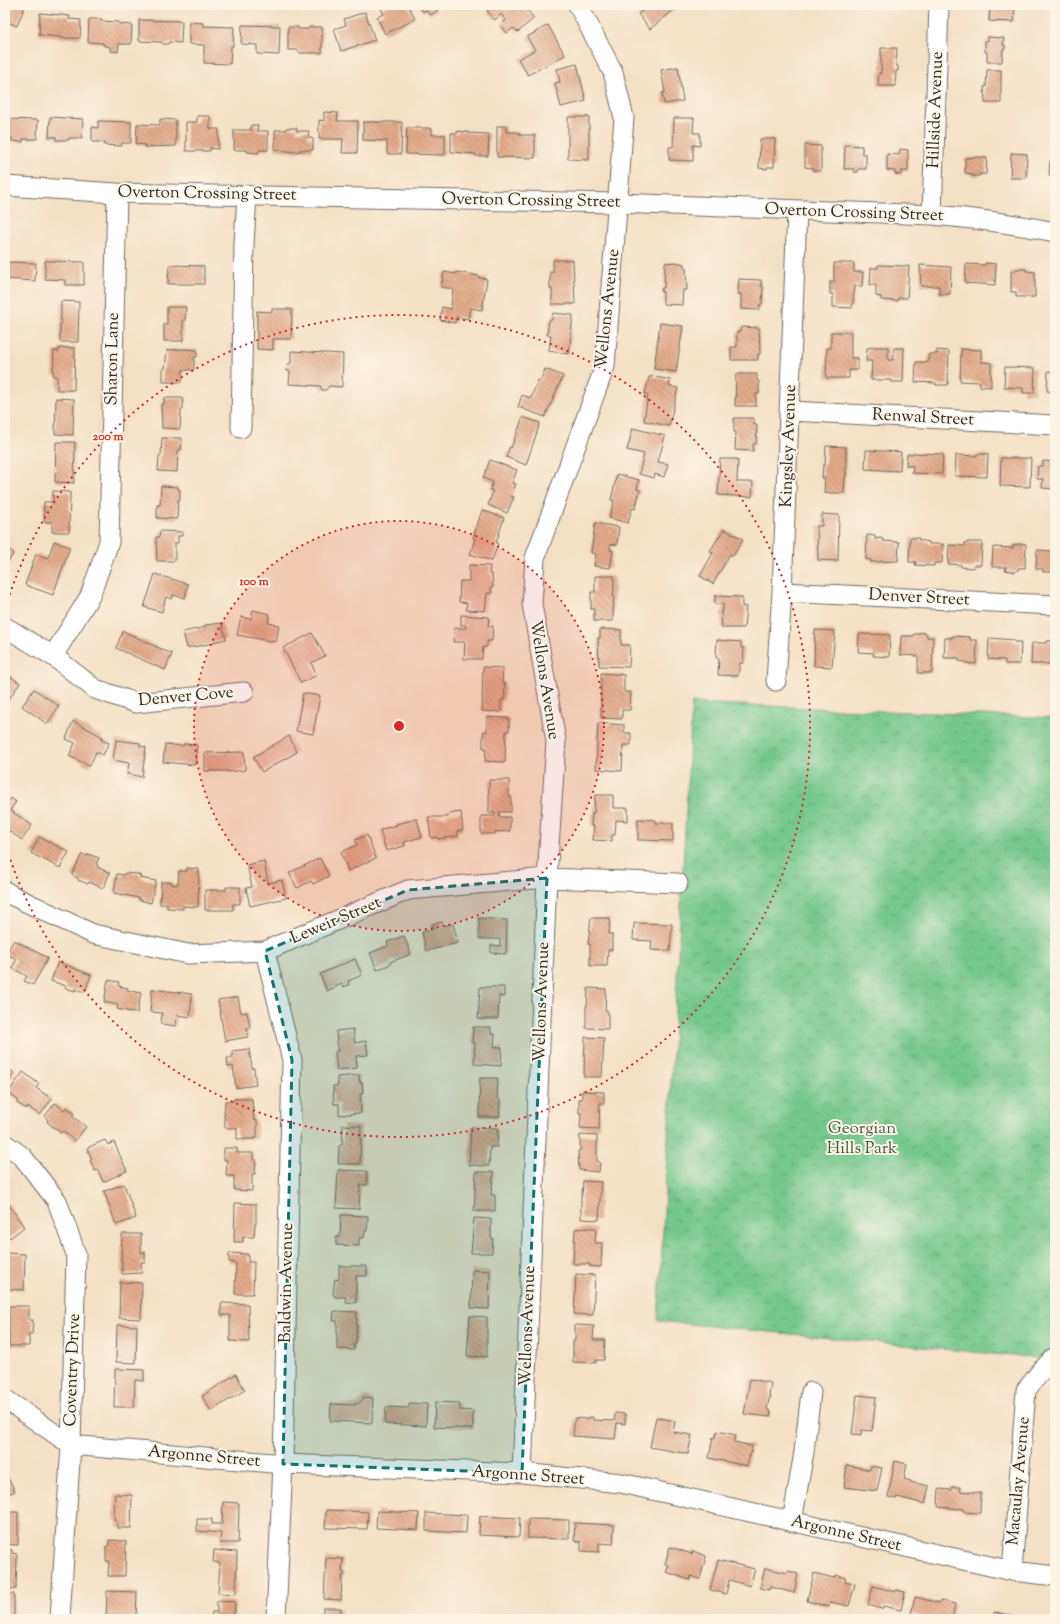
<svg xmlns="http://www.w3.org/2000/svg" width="1060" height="1624" font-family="'Sorts Mill Goudy',serif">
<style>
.park{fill:url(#park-crowns);stroke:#507a5c}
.building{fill:url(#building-back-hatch)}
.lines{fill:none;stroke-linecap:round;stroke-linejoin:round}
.minor-casing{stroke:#716a61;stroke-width:21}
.minor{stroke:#fff;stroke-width:19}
.marked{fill:#0f766e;fill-opacity:0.2;stroke:#0f766e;stroke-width:3;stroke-dasharray:8 5;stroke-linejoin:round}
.ring{fill:none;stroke:#d62828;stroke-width:2;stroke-dasharray:2 4}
.labels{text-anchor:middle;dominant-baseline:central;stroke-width:4;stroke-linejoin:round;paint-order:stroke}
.street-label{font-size:17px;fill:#2b2b2b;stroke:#fcf5e5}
.park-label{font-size:17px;fill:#415a48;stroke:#fcf5e5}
.centre{fill:#d62828;stroke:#fcf5e5;stroke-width:2}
.ring-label{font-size:12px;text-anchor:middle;font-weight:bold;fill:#d62828;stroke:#fcf5e5;stroke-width:4;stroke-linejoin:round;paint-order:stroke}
</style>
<defs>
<pattern id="park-crowns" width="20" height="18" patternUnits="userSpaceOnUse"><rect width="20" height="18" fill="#74c88c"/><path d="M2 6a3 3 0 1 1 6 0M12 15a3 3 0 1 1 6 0" fill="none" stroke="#5fa373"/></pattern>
<pattern id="building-back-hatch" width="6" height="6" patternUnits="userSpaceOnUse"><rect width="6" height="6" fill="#e3aa8b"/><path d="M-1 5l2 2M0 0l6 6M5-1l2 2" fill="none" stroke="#b88b72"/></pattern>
</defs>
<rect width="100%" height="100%" fill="#fcf5e5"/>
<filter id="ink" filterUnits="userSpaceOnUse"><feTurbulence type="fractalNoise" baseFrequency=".025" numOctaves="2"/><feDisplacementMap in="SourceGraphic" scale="8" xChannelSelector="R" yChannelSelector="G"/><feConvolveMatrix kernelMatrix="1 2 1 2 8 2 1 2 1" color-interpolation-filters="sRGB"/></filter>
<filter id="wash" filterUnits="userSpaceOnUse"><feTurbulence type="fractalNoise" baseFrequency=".012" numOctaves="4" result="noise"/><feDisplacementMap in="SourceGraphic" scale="16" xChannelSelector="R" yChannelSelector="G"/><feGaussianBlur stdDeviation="0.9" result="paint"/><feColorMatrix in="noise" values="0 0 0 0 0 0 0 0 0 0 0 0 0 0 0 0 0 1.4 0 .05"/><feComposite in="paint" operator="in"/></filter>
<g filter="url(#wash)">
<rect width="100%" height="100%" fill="#f4e0c4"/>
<path class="park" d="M692,703L1055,718V1360L658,1321Z"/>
<g id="blocks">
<path class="building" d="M5,5L25,6L17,26L5,21Z
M388,5H408L415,19L385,34L377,17L384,14L381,9Z
M419,5H439L435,7L437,11L430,15L426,10L423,12Z
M494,5H526L528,7L526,9L534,18L518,32L513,28L507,33L501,25L506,20L503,17L501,14L495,20L487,11Z
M650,5H678L679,6L650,29L638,14Z
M990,5H1015L1014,22L989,21Z
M365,12L375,40L341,51L334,29L346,25L344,19Z
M40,13L70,16L69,19L81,20L80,38H60L61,37L39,35Z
M89,19H101V21L119,22V24L132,25L131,44H119L118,52L110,51V47L103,45V43L88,42Z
M139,20L182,21L181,43L169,42L168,44H163L161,42L139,41Z
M189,22L203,23V26L234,27L233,46H231L230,64L204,63V45L189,44Z
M242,25L280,26L279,55L257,54V45L241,44Z
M548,25L565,55L528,75L518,59L535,50L527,37Z
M288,27H298V29H309V27H322V53H299L298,50H288Z
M988,37L1004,38L1003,45H1005V49H1003L1002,62H987V52H985V41H988Z
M881,48H897L896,65L898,66V71H896L895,86H878L879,73H881Z
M577,64L586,101L561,107L555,83L560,82L557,69Z
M678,67L683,101L664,104L662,93L665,92L661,70Z
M987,70H1001V103H985L984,87H986Z
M324,112L338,113L337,121H358L357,153H342L343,139H319V120L324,121Z
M197,116H210V129H219L218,149L210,148V151H186V122H197Z
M50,117L83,119L82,138H69V140H56V137H49Z
M568,117H589V160L568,159Z
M674,118H694L693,133H700V146L693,145V161L669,160V147H673Z
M5,119L38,120L37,139H23V142L12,141V138H5Z
M160,119L176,120V146L145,147V145L136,144L137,124L160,125Z
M98,121L131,122V143H122V146L104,145L105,142H92V127L98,128Z
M363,122H402L401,154H387V141L363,140Z
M251,125H258L257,131H268V150H259V153L247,152V150H234V130H251Z
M497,126H506V132H516L520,133V135H535V158L497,157Z
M286,128H297L296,131H309L308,137L313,139V150H299V152L275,150V130H286Z
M407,128H429L432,129V135H445V155L406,154Z
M457,131L468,132V133L489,134L488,156H475L476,154L451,152V133H458Z
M760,139H775L774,167H767V169L759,168Z
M805,145L821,146V171H813V168L805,167Z
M845,145L862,146V154H866V169H858V172H854V169H844Z
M900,149L908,150V171H901V175L895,174V171L887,170V154L899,155Z
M1011,153L1027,154L1026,178H1010Z
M979,157L987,158L986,174H979V176H972V174L965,173V158Z
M1050,161H1055V176H1049Z
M553,260H573L575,304H552V289H550V272H553Z
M45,261L84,262V285H65V280L45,279Z
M5,262L36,263L35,281L5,279Z
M675,262L684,264V268H686L687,290H683L682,305L663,304V292H661L662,288H664L665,263Z
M834,263H854V272H863L862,286H855L852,308L833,307V294H830V282H834Z
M985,263L996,264L995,285L965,283L966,264L985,265Z
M169,265L204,266V284H168Z
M878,265L909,266L907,298H898V301L881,300V297L876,296V285H870L871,268H878Z
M920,265L951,267L950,294H939V286H921Z
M1016,269H1026V271L1035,272V297H1016V292H1011V271H1016Z
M444,272L456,274L457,272L479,276V278L487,279L482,310L470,308L468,319L456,317L455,323L440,320L442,307L452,309V305H451L453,289L441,287Z
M739,279L761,280V286H763L762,304H760L759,310L741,309V294H738V290Z
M61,301L79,302L78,342H60V324H61Z
M167,307H186L185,320H183V341H164V324H167Z
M272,309H292L291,339H273V350L257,349V311L272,312Z
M553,313L573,315L569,354L549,351L551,335H547L549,320H552Z
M660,323L683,326L676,372L654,369Z
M741,327L759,328L760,354H758V360H731V347H737V332H740Z
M831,332H851V358H858V370H849V378H826L827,348H831Z
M873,347H888V360H893L894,348H904L903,382H892V380H871L872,361H866L867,348Z
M59,348H75L74,390H57V376H53L54,351H59Z
M183,349L197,350V357H194V370H183L182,382H163V368H165L167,350Z
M961,349L981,350V362L991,363V387L980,386V382L960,381Z
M937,350L949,351L948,385H936V383L915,382L916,362H928L929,354H937Z
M291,351L343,354L342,387L329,386L326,390H322L320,386L289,384L290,372L286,370L287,365L291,363Z
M1005,367L1035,368L1034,393H1023V388L1004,387Z
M545,369L563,376L545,417L518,407L522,395L531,398L538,380H541Z
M1048,371L1055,372V392L1047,391Z
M736,374H757V381H759V394H756V406H735Z
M652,376L670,380L669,386L678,388L669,426L644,421L648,395L645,394L649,377H652Z
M56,398L74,399L73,435L55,434Z
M164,398H183V410L181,409L180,429L162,428L161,404H164Z
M523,417L540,423L526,465L506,457L510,447L511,448Z
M734,418H754V425H757L756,444H753V451L735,450L736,432H734Z
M633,428L665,436L658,462L668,464L664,477L655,474L654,478L639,474L644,454L627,450Z
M162,438H182L181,450H178L177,472L158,471L159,456H161Z
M56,442H75L74,483L55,482Z
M826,446L846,447V476H845L844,493H824L825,478H822L823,465H825Z
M866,450L901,452L900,471L865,469Z
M913,453L943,454L942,474L912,473L913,466H906L907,454H913Z
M977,454H988L987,477L955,476L956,455L977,456Z
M1001,458H1031L1030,487L1000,486Z
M720,459H738L737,482H753L752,497L718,495Z
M490,460L517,470L512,483L516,484L511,496L514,497L507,513L488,505L493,491L490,490L493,482L483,478Z
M1043,461L1055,462V489L1042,488L1043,479H1037L1038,466H1043Z
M617,474L639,480L637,489L640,490L635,509L632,508L628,523L609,518L614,501L611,500Z
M161,486L178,487V490H180V500H178L177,519L157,518V505H160Z
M53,491L70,492L69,532H52V522H44V502H53Z
M482,510L504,518L496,543L498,544L492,561L470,554L475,539L473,538Z
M822,514L839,515L838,561L818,560L817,526H822Z
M595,523L619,527L617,545L611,544L610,550L613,551L610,568L594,566L596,554L591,553Z
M724,529L743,539L733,556L730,554L713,584L700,576L713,553L710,551Z
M160,531L182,532V536H178V543H175V561H157L156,537H159Z
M867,535L875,536V539L880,538L883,539V541L899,542L898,561L871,562V560L866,559Z
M910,538H919V540L929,542V544H943L942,563H934V566L915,565L916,562H909Z
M54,541L70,547L53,595L25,585L36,554L48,558Z
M969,542H982L981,565H974V568L961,567V565L948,564L949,545L965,546V543Z
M1017,544H1026L1025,568H1018V570L1015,572L1005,570L1006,567H992L993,547L1013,548V545H1017Z
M5,547L14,553L5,567Z
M1053,548H1055V572H1043V569H1036L1037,550L1053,551Z
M469,565L490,566L489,574H492L493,587H491V594L487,593L485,611L466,610L467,603L459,602L460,581H469Z
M155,574L188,584L185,598L173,595L172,599L166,597L162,612L144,607Z
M595,576H614L613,621H594V609H591V592H595Z
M715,596L742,597V606L746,607L744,628H722L721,611H723V604H715Z
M253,610L270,614L268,623L279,625L276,642L237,635L241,617L251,619Z
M461,615L489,617L488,626H493L492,641H487V647H483L482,659H464L465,642H453L454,628H466V625H461Z
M222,623L226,639L213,642L214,643L187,648L183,632L205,627V625Z
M600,629L621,630V645H630L629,667L599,666L598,638H600Z
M815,630L835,631L832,667L814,666Z
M123,631L172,654L165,670L116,648Z
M920,632L924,633L927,635V637H933L932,673H918V656L900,655L901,636H914V634H919Z
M312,633L325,656L311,663L317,675L301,683L283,648Z
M859,634L890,635L889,657L873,656L874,653L858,652Z
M952,636L970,637V640H977L976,664L966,663V662L959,661V658H944L945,638H952Z
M989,638L1014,640V642H1021L1020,664H1005V660L988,659Z
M717,640L741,642V648H744L743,663H740L738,676L718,675L719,658H716V654Z
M1046,641H1055V669H1051V664H1031L1032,643H1046Z
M483,667L503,668L502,683H505L504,700H501V712L482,711Z
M5,673L20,683L9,699L5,696Z
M601,673L624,675V692H631L630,710H622V719L601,718Z
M34,689L59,706L47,724L22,706Z
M303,693L320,696L313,734L296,731Z
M487,717L509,718V731H506L505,762L485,761L486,748H483V735L484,731L487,732Z
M73,721L103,737L101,740L109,743L103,755L96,752L90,766L85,764L82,762L69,756L75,743L66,739Z
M598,723L624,725V733H631V745H623L622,771L596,769Z
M289,736L297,752L262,772L253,757Z
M116,740L140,743V746L146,747L142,777L127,774L129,763L113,760Z
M165,744L183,746L184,744L197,745L195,765L163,762Z
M244,752L245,770L228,772V771H205V753Z
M489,780H509V796H511V812H499L500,817H510V831L495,832V834H481V816H495V813H489Z
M595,795H613V808H628V821L616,820L615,835H612V841L593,840L594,826H591L592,813H594Z
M11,798L16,802L10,810L32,825L22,840L9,831L8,833L5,830V806Z
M461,812L463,830L457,831L458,836L438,839L437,837L431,838L428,817H448V814Z
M417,819L422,837L404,842L405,846L386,851L380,830L397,825L396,824Z
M638,819L656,820V823H673V841L638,840Z
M367,835L376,858L348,871L341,852L357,845L355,840Z
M39,837L69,852L60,868L31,853Z
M82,854L87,856L88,854L99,858L96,864L98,865L97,867L110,873L103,888L89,882L88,884L78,880V878L72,875Z
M320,858L329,876L313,884L311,881L297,888L289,873Z
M264,861L268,883L282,880L286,898L250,906L246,888L252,887L247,865Z
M187,868L199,869L198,907L183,906V909L167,908V904H160L161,882H172V885L178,884L179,871H187Z
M125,873L137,874L141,876L140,878L156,881L151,903L139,900V898L114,893L117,874L124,875Z
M226,887H240V904H233V910H205V890H226Z
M479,918L507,920L506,954L491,953V945L500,946V939H479Z
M591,918H610L609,934H612V950H608L607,966H590V944H588Z
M442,922L444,926L453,924L458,943L426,951L422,932L433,929L432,924Z
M634,923L672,924L670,951L651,950L652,941L633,940Z
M404,936L411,954L390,962L391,964L377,970L370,953L388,946L387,942Z
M14,940L48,958L33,985L24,981L27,976L12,968L17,959L6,954Z
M355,959L362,975L348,981L349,985L343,987L342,984L327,991L320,974Z
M58,962L91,975L85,992L75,989V991L65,988L66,986L51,981Z
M108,980L119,982L118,986L128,988L127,990L141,993L137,1013L117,1009L118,1005L104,1002Z
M480,987H504V997L499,996L498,1019H478Z
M588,988L606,989L605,1011H608V1029L586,1028V1006H587Z
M152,989L192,994L190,1017L177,1015L176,1026L161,1024L162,1013L150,1012Z
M238,997L241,1013L247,1012L250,1027L247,1028L248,1037L225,1041L218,1000Z
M473,1027H491V1034H495L494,1047H502L501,1066L474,1064L475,1043H472Z
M353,1029L355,1043L366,1041L368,1055L356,1056L357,1068L337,1070L335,1054L336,1051H338L336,1031Z
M585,1037L604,1038L602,1077H584Z
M249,1049L252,1068H254L256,1085L236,1088L233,1066L228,1067L227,1058H232V1051Z
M5,1066L14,1073L5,1086Z
M23,1072L39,1084L36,1088L52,1099L40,1115L28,1107L27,1109L17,1103L18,1100L8,1093Z
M359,1075L360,1083L362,1082L363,1094H360L361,1113L339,1115V1104H334L333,1086H338L337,1077Z
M480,1078H498L497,1098L500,1100L499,1117H479Z
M582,1091L604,1092V1103H600L599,1129L580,1128L581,1113H579V1099H582Z
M234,1099H252L254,1121L257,1120V1138H254V1139H237V1128H225V1118H224L225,1101H234Z
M55,1103L64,1110L66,1107L74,1113L72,1116L86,1127L75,1141L63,1131L61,1133L47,1122L48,1120L45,1116Z
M343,1125L361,1126L360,1164H338L339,1146L342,1145Z
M471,1127L498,1128L497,1147H490L489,1166L469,1165Z
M580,1135L597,1136V1162H600L599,1172L579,1170L578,1151H580Z
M105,1140L108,1145L114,1142L127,1171L103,1182L98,1170L95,1171L90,1160L92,1159L87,1148Z
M224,1148H237V1153H253V1160H256L255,1174H252V1191L234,1190V1176H226L227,1160H224Z
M338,1170L367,1171V1185H360L359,1209L336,1208Z
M476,1172H494L491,1195H495V1211H474Z
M583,1181L601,1182L599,1220L581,1219V1195H582Z
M124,1184L136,1218L116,1225L104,1191Z
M7,1202L24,1227L10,1238L5,1232V1203Z
M235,1203L256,1204V1224H255L254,1237H243V1242H234Z
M341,1215L368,1216L367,1231H365L364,1238H359V1246L336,1245V1237H340Z
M474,1218L491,1219V1238H493L492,1253H471Z
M590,1228H596L595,1243H602L601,1267L589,1266L590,1264H573L575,1229Z
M122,1234H141V1253L145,1252V1262H141L142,1273L122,1274V1260H121Z
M5,1253L25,1254L24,1290L5,1289Z
M229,1253L248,1254V1262H254L253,1294H235L236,1263L229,1262Z
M339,1266H367V1276H356V1303L346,1302V1297H335L333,1294L335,1279L339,1280Z
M472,1270L490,1271L489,1309L471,1308Z
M576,1274L595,1275L593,1315L574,1314Z
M120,1282L142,1283L141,1319L119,1318Z
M221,1303L248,1304L249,1342L230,1341V1315H221Z
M9,1306H29V1320H33L32,1334H29V1346H9Z
M334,1311L357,1312L356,1344H354V1350L337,1349V1321H333Z
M470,1316L487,1317V1357L467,1356Z
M117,1325L137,1326L136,1363L116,1362Z
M575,1325L594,1326L593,1340H605L604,1360H596V1363L573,1362V1341H575Z
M115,1369L144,1370V1381L135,1380L134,1407H114Z
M236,1374L245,1390L211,1411L202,1396Z
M750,1379L771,1383L769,1396H771L770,1399H769L767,1410L771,1411L770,1417L744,1414Z
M857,1395L876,1397L872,1431L862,1430L861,1435L852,1434Z
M363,1397L373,1398L372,1423L330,1421L331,1404L355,1405V1403L358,1404L363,1399Z
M435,1402L459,1403L460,1410L473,1411V1429L434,1427Z
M409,1403L427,1404L426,1426L385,1424L386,1407L409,1408Z
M615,1413L625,1414V1424L617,1423L615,1439L573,1436L575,1418L588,1419L589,1417H593V1420L614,1421Z
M656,1417L675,1421L673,1432L692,1435L688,1454L650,1447Z
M717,1431L736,1435L734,1442L752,1446L747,1466L709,1458L713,1437L715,1438Z
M895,1461L907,1464L904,1479L911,1481L910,1482L929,1486L925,1504L897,1497L896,1499L888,1497Z
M847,1465L870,1470L871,1466L882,1468L877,1491L844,1487Z
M5,1472L15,1491L5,1496Z
M952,1487H960V1491L981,1493L980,1513L964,1512V1509L938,1507L939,1489L952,1490Z
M115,1494L132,1495L131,1528H117V1521L114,1520Z
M223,1502L239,1503L238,1543H220L221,1533L197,1531V1519H212V1524H222Z
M326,1510L368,1512L367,1529L325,1528Z
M377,1511L419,1513L418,1530L376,1528Z
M5,1512H18V1545L5,1544Z
M426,1513L467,1515L466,1533L426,1531Z
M480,1516L520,1518L519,1537L479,1535Z
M528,1519L569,1520V1539L528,1538Z
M575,1523L614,1525L613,1544L599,1543V1552L581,1551V1542L574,1541Z
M109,1540L126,1541L125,1576H108L109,1561H106V1546H109Z
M670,1547L692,1554L693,1551L706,1556L700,1579L691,1576L690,1580L666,1572L669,1565L665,1564Z
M5,1549L12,1550V1553L17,1554L16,1589H5Z
M214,1550L237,1552L236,1594L218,1593L220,1563L213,1562Z
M326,1558L343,1559L342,1572H344V1576H342L341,1600L324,1599Z
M718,1560L755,1569L750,1586L729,1580L726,1594L710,1590Z
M765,1568L787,1573L788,1571L798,1574L794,1593L771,1587L770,1590L760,1588Z
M814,1573L834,1578L835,1575L846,1578L845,1581L855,1584L849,1606L830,1602L829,1607L807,1601Z
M873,1586L895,1592L896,1590L905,1592L901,1610L883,1606L882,1609L868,1605Z
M107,1591L137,1592L136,1619H106Z
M5,1594H14V1619H5Z
M915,1597L939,1603L940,1600L955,1604L952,1619H921L922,1617L911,1614Z
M217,1601L235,1602L234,1619H211L212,1612H217Z
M323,1608H341L340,1619H323Z
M994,1612L1022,1618V1619H993Z"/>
</g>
</g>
<g filter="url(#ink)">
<use href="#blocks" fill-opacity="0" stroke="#716a61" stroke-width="1"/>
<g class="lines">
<g class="minor-casing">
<path id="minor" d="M5,186L117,193L617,203L932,215C973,218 1014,224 1055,232
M932,215L939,5
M790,411L1055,425
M241,428L244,244L247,195
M782,592L1055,605
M5,627L53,656L95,689L136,703L244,692
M53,656L90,596L109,542L117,193
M776,681L782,592L797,211
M5,891L13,896L93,934L188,954L265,951L408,890L547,878L678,883
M265,951L292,1060L283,1464L276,1619
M5,1144L22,1156L57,1201L76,1254L71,1445L60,1619
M5,1399L71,1445L283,1464L522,1473L621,1483L1012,1571L1055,1576
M522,1473L547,878L556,741L532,604L535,558L605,366L624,118L613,72L578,5
M792,1522L804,1452L811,1392
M1012,1571L1026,1390L1042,1370L1055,1357"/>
</g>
<use href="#minor" class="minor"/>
</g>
</g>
<path class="marked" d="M547,878L522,1473L283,1464L292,1060L265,951L408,890Z"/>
<circle cx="399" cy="726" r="205" fill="#d62828" fill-opacity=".12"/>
<g class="ring">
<circle cx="399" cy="726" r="205"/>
<path d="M6 606A411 411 0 1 1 6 846"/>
</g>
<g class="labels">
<g class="street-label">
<text transform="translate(936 110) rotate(-88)">Hillside Avenue</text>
<text transform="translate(207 194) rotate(1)">Overton Crossing Street</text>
<text transform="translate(531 201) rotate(1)">Overton Crossing Street</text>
<text transform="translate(854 213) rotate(2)">Overton Crossing Street</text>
<text transform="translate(608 309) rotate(-84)">Wellons Avenue</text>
<text transform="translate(113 359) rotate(-89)">Sharon Lane</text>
<text transform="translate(923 418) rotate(3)">Renwal Street</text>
<text transform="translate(789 446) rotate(-88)">Kingsley Avenue</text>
<text transform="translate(919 598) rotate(3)">Denver Street</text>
<text transform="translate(544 680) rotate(81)">Wellons Avenue</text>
<text transform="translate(186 697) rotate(-5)">Denver Cove</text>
<text transform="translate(336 921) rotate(-23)">Leweir Street</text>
<text transform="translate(542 1002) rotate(-88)">Wellons Avenue</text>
<text transform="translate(287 1283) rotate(-89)">Baldwin Avenue</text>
<text transform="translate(528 1326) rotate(-88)">Wellons Avenue</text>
<text transform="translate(73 1370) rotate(-88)">Coventry Drive</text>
<text transform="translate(204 1457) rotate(5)">Argonne Street</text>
<text transform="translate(528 1476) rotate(4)">Argonne Street</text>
<text transform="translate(1019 1481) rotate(-85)">Macaulay Avenue</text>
<text transform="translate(846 1534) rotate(13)">Argonne Street</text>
</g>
<g class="park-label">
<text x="862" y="1129">Georgian<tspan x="862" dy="20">Hills Park</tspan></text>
</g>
</g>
<circle cx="399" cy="726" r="6" class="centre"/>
<g class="ring-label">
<text x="108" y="440">200 m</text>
<text x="254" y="585">100 m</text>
</g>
<rect width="1060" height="1624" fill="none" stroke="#fcf5e5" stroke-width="20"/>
</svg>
